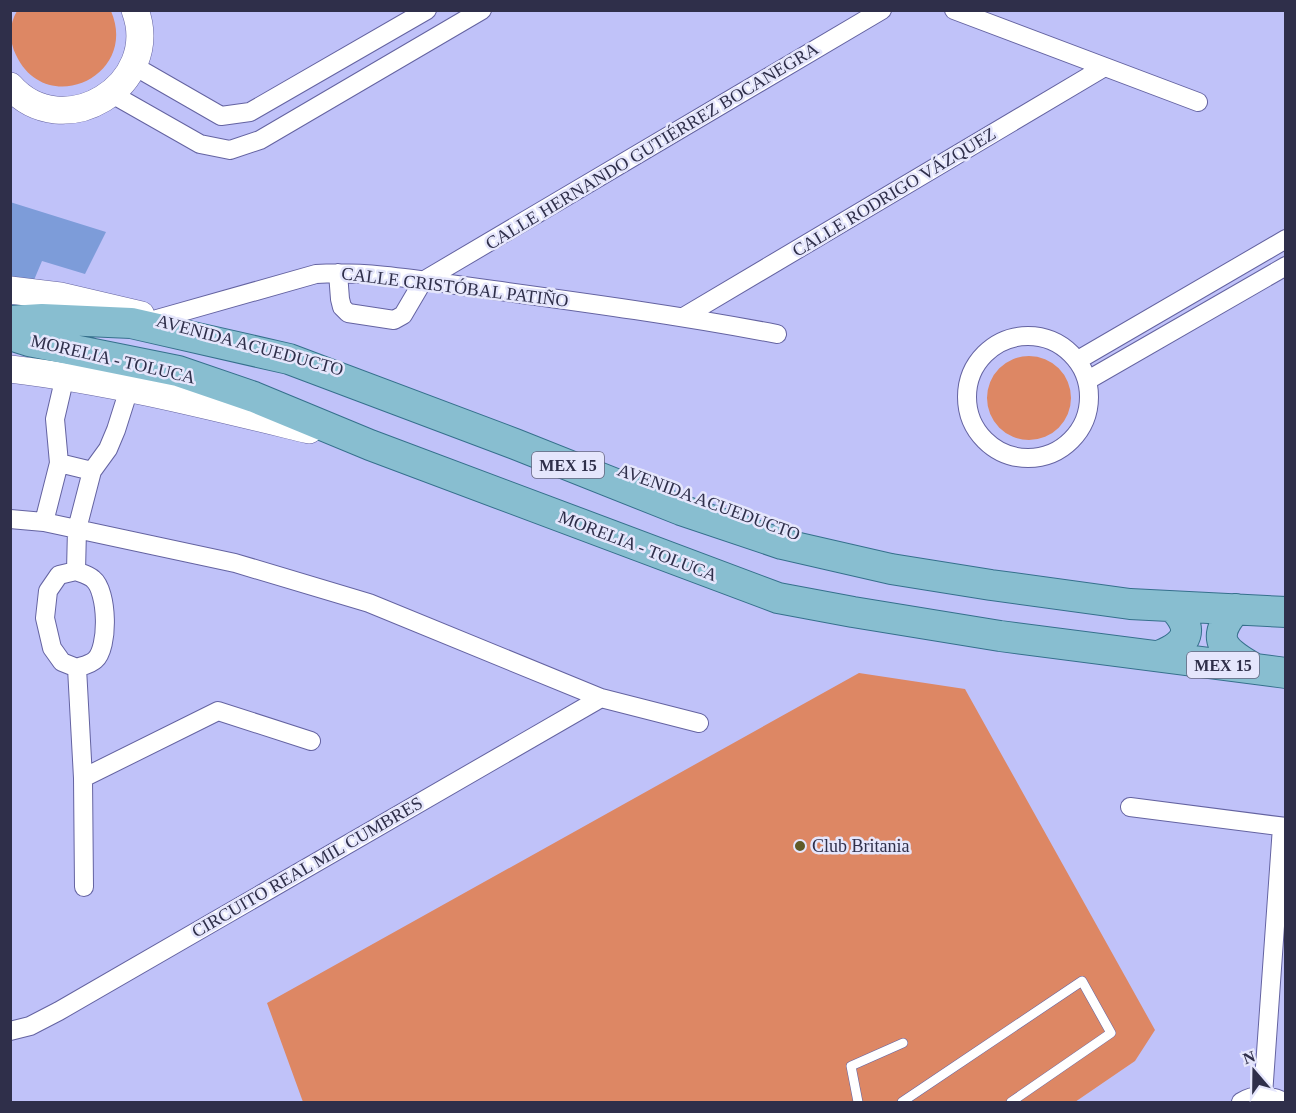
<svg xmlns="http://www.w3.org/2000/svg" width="1296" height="1113" font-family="'Times New Roman',serif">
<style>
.green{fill:#dd8764}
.building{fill:#7d9cd9}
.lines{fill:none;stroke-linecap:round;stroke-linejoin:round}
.lane-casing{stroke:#6463a1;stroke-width:10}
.street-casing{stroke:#6463a1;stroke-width:20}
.secondary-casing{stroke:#6463a1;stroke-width:28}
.primary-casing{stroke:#35708c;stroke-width:32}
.lane{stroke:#fff;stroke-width:9}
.street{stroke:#fff;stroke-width:18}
.secondary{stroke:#fff;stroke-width:27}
.primary{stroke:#88bed0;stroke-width:30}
.poi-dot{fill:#605a26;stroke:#e5e6fc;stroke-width:2}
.labels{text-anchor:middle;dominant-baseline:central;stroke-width:5;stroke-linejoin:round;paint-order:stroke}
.shield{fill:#e5e6fc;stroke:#66667f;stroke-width:1.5}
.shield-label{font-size:16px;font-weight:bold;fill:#2f2f4a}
.street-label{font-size:18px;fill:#2f2f4a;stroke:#e5e6fc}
.poi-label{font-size:18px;fill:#2f2f4a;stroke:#e5e6fc;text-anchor:start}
</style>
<rect width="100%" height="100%" fill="#c0c2f9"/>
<path class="green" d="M111,11C139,76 46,119 16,55C9,41 9,24 17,11Z
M987 398a42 42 0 1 1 84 0a42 42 0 1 1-84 0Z
M859,673L965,689L1155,1030L1135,1061L1075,1102H303L267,1003Z"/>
<path class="building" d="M10,202L106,232L85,274L42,261L34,280L10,279Z"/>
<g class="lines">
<g class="lane-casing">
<path id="lane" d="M858,1102L851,1066L903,1043
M902,1102L1082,981L1111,1033L1011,1102"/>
</g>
<g class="street-casing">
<path id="street" d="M954,10L1198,102
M134,66L221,116L250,112L427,10
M112,94L200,144L230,150L260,140L482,10
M338,273L340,299L342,307L348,313L394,320L403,315L423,281L882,10
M685,316L1103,68
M157,319L316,274C372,270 437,283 493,290C588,303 683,316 777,334
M967 397a61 61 0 1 1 122 0a61 61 0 1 1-122 0Z
M1078,360L1286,239
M1088,380L1286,266
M59,463L92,471
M10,519L44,522L235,563L369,603L601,698L699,723
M44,522L59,463L55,419L65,376
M76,571C81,573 89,575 93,579C108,591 109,648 95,660C91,664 82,666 77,668L62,662L52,648L45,618L48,591L59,575Z
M76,571L77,529L92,471L108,449L116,430L129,389
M77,668L83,778L84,887
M83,778L218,711L311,741
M1130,807L1286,827
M10,1031L30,1026L59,1011L601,698
M1263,1095L1282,827
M1241,1102C1255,1093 1271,1095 1285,1102"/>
</g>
<g class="secondary-casing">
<path id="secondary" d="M10,86C63,146 163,85 135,10
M10,290L60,296L141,315
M10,369C111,381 210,406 309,430"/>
</g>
<g class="primary-casing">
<path id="primary" d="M10,321L42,319L131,323L289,359L515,444L681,510L782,544L891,569L991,585L1130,604L1286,612
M10,335L29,341L178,371L254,397L370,445L778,598L853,612L1000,636L1286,673
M1236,609C1208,640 1225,652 1255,669
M1161,655C1188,644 1195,629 1173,607"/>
</g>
<use href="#lane" class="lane"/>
<use href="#street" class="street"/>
<use href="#secondary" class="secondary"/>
<use href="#primary" class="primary"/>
</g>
<circle class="poi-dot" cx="800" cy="846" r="6"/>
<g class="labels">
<g class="shield">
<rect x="532" y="452" width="72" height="26" rx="4.5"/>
<rect x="1187" y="652" width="72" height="26" rx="4.5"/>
</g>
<g class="shield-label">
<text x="568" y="465">MEX 15</text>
<text x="1223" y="665">MEX 15</text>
</g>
<g class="street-label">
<text transform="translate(652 146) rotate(-31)">CALLE HERNANDO GUTIÉRREZ BOCANEGRA</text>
<text transform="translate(894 192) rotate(-31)">CALLE RODRIGO VÁZQUEZ</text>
<text transform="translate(455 287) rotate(7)">CALLE CRISTÓBAL PATIÑO</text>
<text transform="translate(250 345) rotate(15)">AVENIDA ACUEDUCTO</text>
<text transform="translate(113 359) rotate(13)">MORELIA - TOLUCA</text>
<text transform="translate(709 502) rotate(20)">AVENIDA ACUEDUCTO</text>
<text transform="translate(638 546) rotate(21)">MORELIA - TOLUCA</text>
<text transform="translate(307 867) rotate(-30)">CIRCUITO REAL MIL CUMBRES</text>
</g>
<g class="poi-label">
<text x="812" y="846">Club Britania</text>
</g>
</g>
<rect width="1296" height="1113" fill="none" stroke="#2f2f4a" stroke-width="24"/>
<g transform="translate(1254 1071) rotate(340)" stroke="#e5e6fc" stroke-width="4.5" paint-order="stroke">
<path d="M0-4.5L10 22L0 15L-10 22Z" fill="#2f2f4a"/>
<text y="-9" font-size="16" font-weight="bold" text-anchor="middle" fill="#2f2f4a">N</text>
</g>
</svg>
